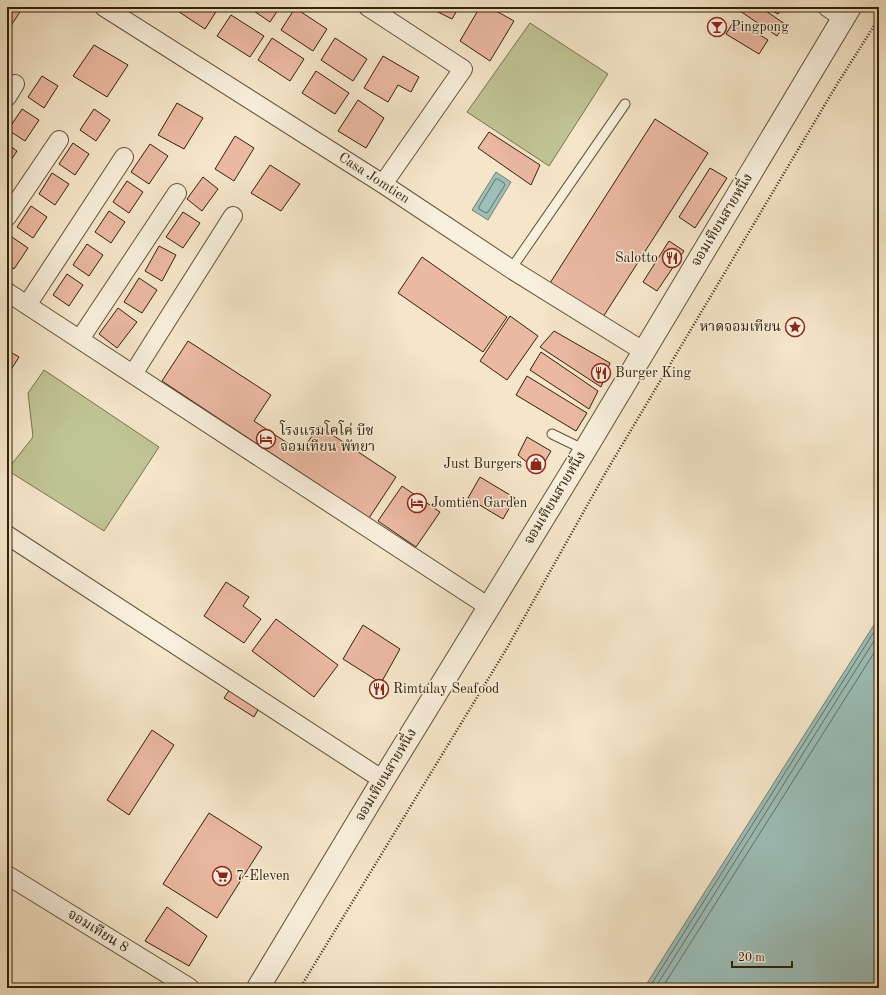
<svg xmlns="http://www.w3.org/2000/svg" width="886" height="995" font-family="'Old Standard TT','Noto Serif Thai',serif">
<style>
.green{fill:#c0c494;stroke:#78724e}
.water{fill:#9cbfb9;stroke:#718072}
.lines{fill:none;stroke-linecap:round;stroke-linejoin:round}
.shore{stroke:#667060;stroke-width:1}
.building{fill:#ebb8a2;stroke:#312108}
.service-casing{stroke:#625238;stroke-width:11}
.minor-casing{stroke:#625238;stroke-width:20}
.tertiary-casing{stroke:#625238;stroke-width:24}
.path{stroke:#312108;stroke-width:2.5;stroke-dasharray:1 2;stroke-linecap:butt}
.service{stroke:#f8efdc;stroke-width:9}
.minor{stroke:#f8efdc;stroke-width:18}
.tertiary{stroke:#f8efdc;stroke-width:22}
.labels{text-anchor:middle;dominant-baseline:central;stroke-width:3;stroke-linejoin:round;paint-order:stroke}
.poi-label{font-size:14px;fill:#312108;stroke:#f8efdc;text-anchor:start}
.street-label{font-size:14px;fill:#312108;stroke:#f8efdc}
</style>
<rect width="100%" height="100%" fill="#f5e6c9"/>
<filter id="stains"><feTurbulence type="fractalNoise" baseFrequency=".005" numOctaves="4"/><feColorMatrix values="0 0 0 0 .2 0 0 0 0 .09 0 0 0 0 .02 0 0 0 .5 -.17"/></filter>
<radialGradient id="worn" r=".72"><stop offset=".6" stop-color="#630" stop-opacity="0"/><stop offset="1" stop-color="#630" stop-opacity=".3"/></radialGradient>
<path class="green" d="M530,23L608,74L549,166L467,112Z
M44,370L159,447L104,531L7,470L33,437L28,393Z"/>
<path class="water" d="M496,172L511,182L488,220L472,210Z
M879,617V988H644Z"/>
<g class="lines">
<path class="shore" d="M496,179H498L504,183L505,185L488,212L486,213L479,209V207Z
M649,988L879,624
M655,988L879,633
M662,988L879,645"/>
</g>
<path class="building" d="M7,7H23L9,29L7,28Z
M173,7H219L205,29L173,8Z
M248,7H280L270,22Z
M428,7H459L452,19Z
M480,7H489L514,21L490,61L460,41Z
M734,7H760L785,24L777,36Z
M766,7H782L778,14Z
M295,8L327,29L313,51L281,30Z
M231,15L264,36L250,57L217,36Z
M735,19L768,40L759,54L726,34Z
M272,38L304,59L290,81L258,60Z
M335,38L367,59L353,81L321,60Z
M94,45L128,65L107,97L73,76Z
M383,56L419,77L411,92L398,85L388,102L364,88Z
M316,71L349,93L335,114L302,93Z
M42,76L58,86L44,108L28,97Z
M358,100L384,118L366,148L338,131Z
M177,103L203,118L184,149L158,135Z
M22,109L39,120L25,141L8,130Z
M94,109L110,120L96,141L80,130Z
M655,119L708,153L603,317L550,283Z
M489,132L540,165L531,185L478,148Z
M235,136L254,148L234,181L215,169Z
M73,143L89,154L75,175L59,164Z
M7,144L17,151L7,166Z
M150,144L168,156L149,184L131,172Z
M270,165L300,184L281,211L251,193Z
M710,168L727,178L695,228L679,217Z
M52,173L69,184L55,205L39,194Z
M203,177L218,189L202,211L187,199Z
M127,181L143,192L129,213L113,202Z
M31,206L47,217L33,238L17,227Z
M109,211L125,222L111,243L95,232Z
M183,212L200,223L183,248L166,237Z
M12,237L28,248L14,269L7,264V244Z
M669,241L684,251L657,291L643,282Z
M87,244L103,255L89,276L73,265Z
M159,246L176,255L162,281L145,271Z
M422,257L507,317L483,352L398,293Z
M67,274L83,285L69,306L53,295Z
M139,278L157,290L142,313L124,302Z
M118,308L137,322L117,348L99,334Z
M510,316L538,336L507,380L480,361Z
M554,331L610,363L601,387L540,347Z
M188,341L271,395L254,421L301,452L319,426L396,477L369,518L162,381Z
M7,350L19,357L7,376Z
M541,352L598,391L589,409L530,370Z
M527,376L587,413L576,431L516,395Z
M527,437L551,451L539,472L518,455Z
M480,477L515,498L503,519L468,498Z
M402,486L440,512L416,547L378,521Z
M226,582L249,597L243,606L261,619L244,643L204,616Z
M276,619L338,665L314,697L252,651Z
M363,625L400,649L381,683L343,659Z
M232,686L261,704L254,717L224,698Z
M152,730L174,745L129,815L107,800Z
M209,813L262,847L217,918L163,884Z
M167,907L207,936L189,966L145,941Z"/>
<g class="lines">
<g class="service-casing">
<path id="service" d="M511,269L625,104
M552,434L585,450"/>
</g>
<g class="minor-casing">
<path id="minor" d="M104,7L383,184L511,269L643,351
M368,7L463,69L383,184
M827,7L843,18
M7,97L15,84
M7,217L59,140
M7,292L489,607
M27,305L124,157
M80,339L177,193
M133,374L233,216
M7,535L383,780
M7,875L190,988"/>
</g>
<g class="tertiary-casing">
<path id="tertiary" d="M258,988L383,780L489,607L585,450L850,7"/>
</g>
<path class="path" d="M300,988L507,648L606,472L836,86L879,18"/>
<use href="#service" class="service"/>
<use href="#minor" class="minor"/>
<use href="#tertiary" class="tertiary"/>
</g>
<defs>
<g id="bar-ring" transform="scale(1)"><circle r="9.5" fill="#f8efdc" stroke="#8f2418" stroke-width="1.5"/><path d="M-6-5H6L.8 .8V4.5H3.5V6h-7V4.5H-.8V.8Z" fill="#8f2418"/></g>
<g id="restaurant-ring" transform="scale(1)"><circle r="9.5" fill="#f8efdc" stroke="#8f2418" stroke-width="1.5"/><path d="M-5-6h1v4h1v-4h1v4h1v-4h1v5L-1.5 .5V6h-2V.5L-5-1ZM5-6V6H3V1.5H1.5Q1.5-4 5-6Z" fill="#8f2418"/></g>
<g id="sight-ring" transform="scale(1)"><circle r="9.5" fill="#f8efdc" stroke="#8f2418" stroke-width="1.5"/><path d="M0-6L1.8-2.2L6-1.7L2.9 1.2L3.7 5.4L0 3.3L-3.7 5.4L-2.9 1.2L-6-1.7L-1.8-2.2Z" fill="#8f2418"/></g>
<g id="hotel-ring" transform="scale(1)"><circle r="9.5" fill="#f8efdc" stroke="#8f2418" stroke-width="1.5"/><path d="M-6-4.5h1.5V1H6V5H4.5V3h-9V5H-6ZM-4 0a1.8 1.8 0 1 1 3.6 0ZM.5 0V-2.5h3Q6-2.5 6 0Z" fill="#8f2418"/></g>
<g id="shop-ring" transform="scale(1)"><circle r="9.5" fill="#f8efdc" stroke="#8f2418" stroke-width="1.5"/><path d="M-5-2.5h2.3a2.7 3.5 0 0 1 5.4 0H5L5.5 6h-11ZM-1.5-2.5h3a1.5 2.3 0 0 0-3 0Z" fill="#8f2418"/></g>
<g id="supermarket-ring" transform="scale(1)"><circle r="9.5" fill="#f8efdc" stroke="#8f2418" stroke-width="1.5"/><path d="M-6-5.5h2.5l.6 2H6L4.5 2H-2.5L-4.4-4H-6ZM-1.5 3.2a1.3 1.3 0 1 0 .1 0ZM3 3.2a1.3 1.3 0 1 0 .1 0Z" fill="#8f2418"/></g>
</defs>
<g fill-rule="evenodd">
<use href="#bar-ring" x="717" y="27"/>
<use href="#restaurant-ring" x="672" y="258"/>
<use href="#sight-ring" x="795" y="327"/>
<use href="#restaurant-ring" x="601" y="373"/>
<use href="#hotel-ring" x="266" y="439"/>
<use href="#shop-ring" x="536" y="464"/>
<use href="#hotel-ring" x="417" y="503"/>
<use href="#restaurant-ring" x="379" y="689"/>
<use href="#supermarket-ring" x="222" y="876"/>
</g>
<g class="labels">
<g class="poi-label">
<text x="731" y="27">Pingpong</text>
<text x="658" y="258" text-anchor="end">Salotto</text>
<text x="781" y="327" text-anchor="end">หาดจอมเทียน</text>
<text x="615" y="373">Burger King</text>
<text x="280" y="431">โรงแรมโคโค่ บีช<tspan x="280" dy="16">จอมเทียน พัทยา</tspan></text>
<text x="522" y="464" text-anchor="end">Just Burgers</text>
<text x="431" y="503">Jomtien Garden</text>
<text x="393" y="689">Rimtalay Seafood</text>
<text x="236" y="876">7-Eleven</text>
</g>
<g class="street-label">
<text transform="translate(374 178) rotate(33)">Casa Jomtien</text>
<text transform="translate(722 220) rotate(-59)">จอมเทียนสายหนึ่ง</text>
<text transform="translate(555 498) rotate(-59)">จอมเทียนสายหนึ่ง</text>
<text transform="translate(386 775) rotate(-59)">จอมเทียนสายหนึ่ง</text>
<text transform="translate(98 931) rotate(32)">จอมเทียน 8</text>
</g>
</g>
<rect width="886" height="995" fill="none" stroke="#f5e6c9" stroke-width="24"/>
<rect x="8" y="8" width="870" height="979" fill="none" stroke="#312108" stroke-width="2"/>
<rect x="12" y="12" width="862" height="971" fill="none" stroke="#312108"/>
<path d="M732 961v6h60v-6" fill="none" stroke="#312108" stroke-width="2"/>
<text x="738" y="961" font-size="12" fill="#312108" stroke="#f8efdc" stroke-width="3" paint-order="stroke">20 m</text>
<rect width="100%" height="100%" filter="url(#stains)"/>
<rect width="100%" height="100%" fill="url(#worn)"/>
</svg>
